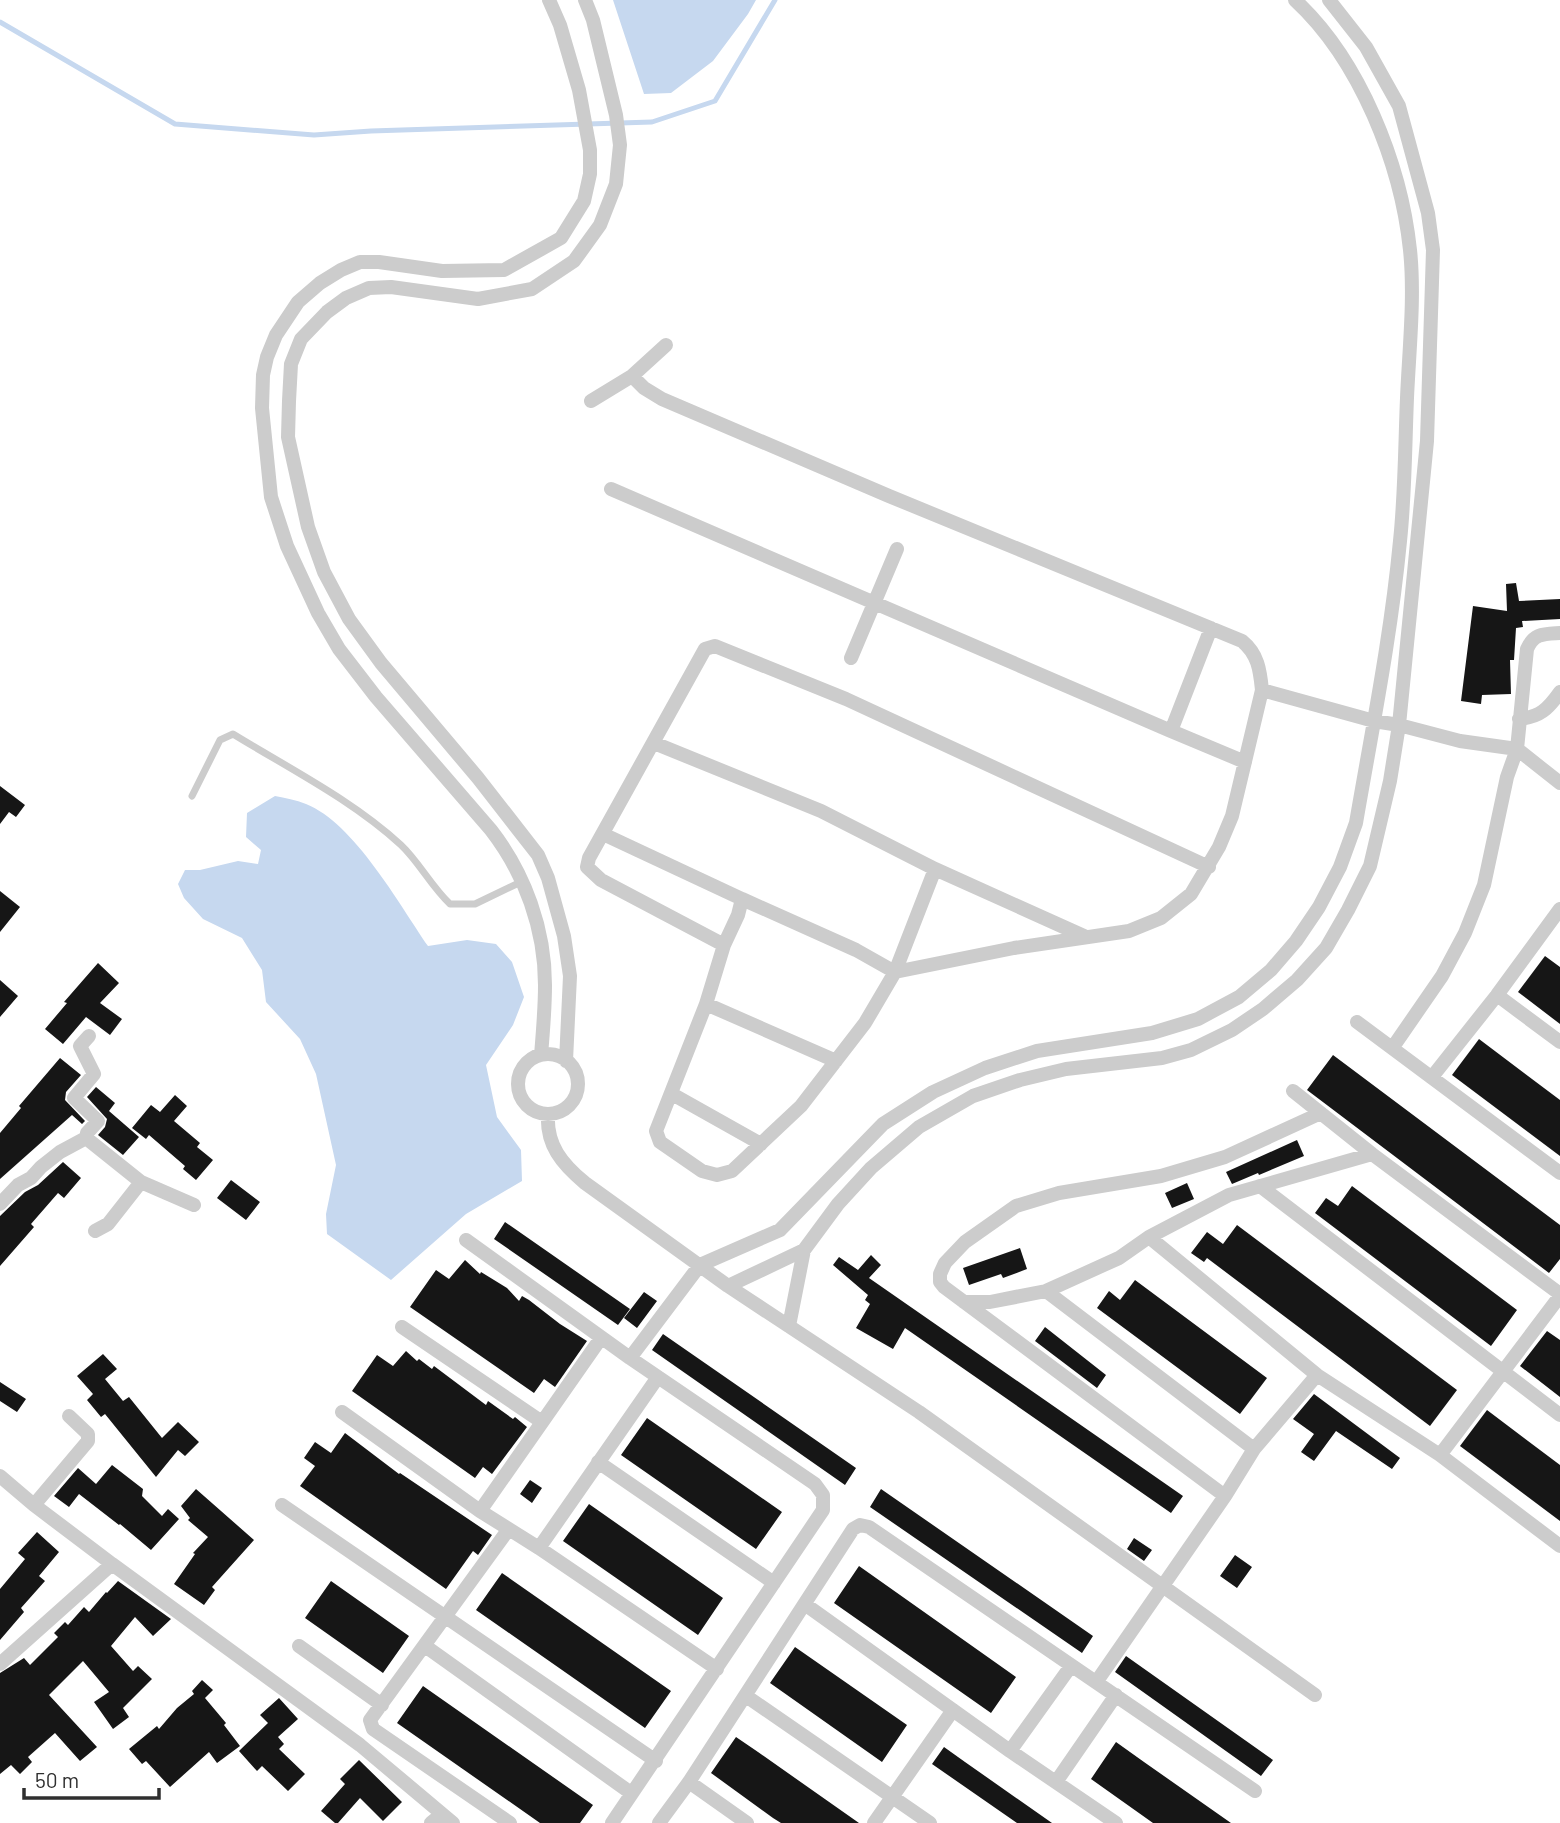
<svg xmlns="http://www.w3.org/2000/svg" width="1560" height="1823" font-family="Barlow,sans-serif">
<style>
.water{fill:#c6d8ef}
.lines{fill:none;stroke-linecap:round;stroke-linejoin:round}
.stream{stroke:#c6d8ef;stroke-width:5}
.building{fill:#161616}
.lane{stroke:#ccc;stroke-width:7}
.street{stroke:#ccc;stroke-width:14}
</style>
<rect width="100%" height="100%" fill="#fff"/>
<path class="water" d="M613,0H756L748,14L713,61L671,93L644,94Z
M275,796C285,798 296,800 306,804C354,823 399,904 428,946L467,940L496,944L512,962L524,997L513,1025L486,1065L497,1117L521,1150L522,1181L466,1214L391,1280L327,1234L326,1214L336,1165L316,1074L300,1039L266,1002L262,970L242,938L203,919L184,898L178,884L185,870H200L238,861L258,864L261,850L246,837L247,813Z"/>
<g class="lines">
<path class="stream" d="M0,22L175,124L314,135L371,131L652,122L715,101L775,0"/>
</g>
<path class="building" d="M1516,583L1519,601L1560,599V619L1522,621L1523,627L1516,628L1514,660H1510L1511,694L1482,695L1481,704L1461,701L1473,606L1507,611L1506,584Z
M0,786L25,805L16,817L9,812L0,824Z
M0,891L20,907L0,932Z
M1545,956L1560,967V1024L1518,992Z
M98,963L119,983L100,1003L122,1019L110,1035L86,1017L63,1044L45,1029L67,1003L64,1002Z
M0,980L18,996L0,1017Z
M1479,1039L1560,1100V1156L1452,1075Z
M1333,1055L1560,1225V1259L1549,1273L1307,1090Z
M60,1058L81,1075L66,1092L65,1100L85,1121L82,1124L72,1115L0,1179V1133L21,1108L19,1106Z
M96,1087L115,1103L109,1111L139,1137L123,1155L98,1135L105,1127L107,1119L87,1097Z
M175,1095L187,1106L174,1121L200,1143L197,1147L213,1160L196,1180L183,1169L185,1166L149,1135L146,1139L132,1128L151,1105L160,1112Z
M1297,1140L1304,1156L1259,1175L1258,1173L1232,1184L1226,1172Z
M63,1162L81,1178L64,1198L58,1193L31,1224L34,1227L0,1266V1216L25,1192L38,1185Z
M231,1180L260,1202L246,1220L217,1198Z
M1187,1183L1194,1199L1172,1208L1165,1193Z
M1352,1186L1517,1310L1491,1346L1315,1213L1326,1198L1338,1206Z
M505,1222L630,1309L618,1325L494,1239Z
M1237,1225L1457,1390L1430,1426L1207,1258L1204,1262L1191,1253L1207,1232L1223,1244Z
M1020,1248L1027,1269L1003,1278L1001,1274L969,1285L963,1268Z
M871,1255L881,1265L869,1278L1183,1496L1171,1513L905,1328L893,1349L856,1328L870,1304L865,1300L868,1295L833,1265L839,1257L858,1270Z
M465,1260L480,1274L481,1272L507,1288L519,1301L522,1296L529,1300L560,1324L587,1341L555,1387L544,1379L534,1393L410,1307L436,1270L449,1279Z
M1135,1280L1267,1378L1240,1414L1097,1308L1109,1291L1120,1300Z
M644,1292L657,1301L637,1328L624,1318Z
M1045,1327L1106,1375L1097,1388L1035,1341Z
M1547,1331L1560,1340V1397L1520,1366Z
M663,1334L856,1468L845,1485L652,1350Z
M406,1351L417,1361L419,1359L432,1369L434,1366L486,1405L488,1401L513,1419L515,1417L527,1427L492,1474L483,1467L475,1478L352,1391L377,1355L393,1366Z
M103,1354L117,1369L105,1379L123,1401L129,1397L162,1438L178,1422L199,1442L185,1456L178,1450L156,1477L105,1414L101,1417L87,1400L93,1394L77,1376Z
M0,1382L26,1399L17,1412L0,1401Z
M1314,1394L1400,1458L1392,1469L1336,1431L1314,1461L1301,1452L1314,1434L1293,1419Z
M1487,1410L1560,1465V1521L1460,1446Z
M647,1418L782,1512L756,1549L621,1455Z
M345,1433L399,1474L400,1473L492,1535L478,1555L473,1551L446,1589L300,1486L315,1466L304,1458L315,1442L331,1453Z
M112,1465L143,1489L142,1496L162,1516L168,1509L179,1519L151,1550L120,1524L119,1525L79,1494L69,1507L54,1496L78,1468L96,1484Z
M530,1480L542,1488L532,1503L520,1494Z
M196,1489L254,1540L212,1587L215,1590L204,1605L174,1584L195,1554L193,1553L208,1537L188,1520L190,1518L181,1506Z
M881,1489L1093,1636L1082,1653L870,1507Z
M589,1504L723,1598L698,1635L563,1541Z
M37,1532L59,1552L39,1576L45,1581L21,1608L24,1612L0,1640V1589L25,1559L18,1553Z
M1134,1538L1152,1550L1144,1561L1127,1549Z
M1235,1555L1252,1567L1237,1588L1220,1576Z
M859,1566L1016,1677L991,1713L834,1603Z
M502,1573L671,1691L645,1728L476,1610Z
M118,1581L171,1619L153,1636L135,1617L111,1646L133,1671L138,1666L152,1679L123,1708L129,1717L113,1729L94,1702L109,1692L83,1661L49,1695L97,1747L80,1761L55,1733L28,1757L32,1762L20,1774L11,1765L0,1774V1673L24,1658L30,1665L58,1637L54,1633L65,1622L68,1625L84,1607L89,1612L106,1592L107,1593Z
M331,1581L409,1636L383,1673L305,1618Z
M795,1647L907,1725L882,1762L770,1683Z
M1126,1656L1273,1760L1261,1776L1115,1672Z
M202,1680L213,1690L205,1698L226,1723L224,1725L240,1746L217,1763L209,1752L170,1787L146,1761L142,1764L129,1749L157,1726L159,1729L177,1708L194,1694L192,1691Z
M423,1686L593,1805L580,1823H540L397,1723Z
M279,1698L298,1719L278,1737L284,1744L279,1749L305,1774L288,1791L262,1766L257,1771L239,1751L268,1723L260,1715Z
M736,1737L758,1752L859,1823H781L773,1818L711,1773Z
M1116,1742L1144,1762L1231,1823H1153L1091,1779Z
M944,1747L965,1762L1052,1823H1017L932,1764Z
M359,1760L402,1802L383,1821L360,1798L338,1823H335L321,1811L345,1784L340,1779Z"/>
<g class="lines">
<path class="lane" d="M192,796L220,740L233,734C290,769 352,800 401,845C419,862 431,886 450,904H475L523,881"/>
<path class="street" d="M632,376L666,345
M591,401L632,376L644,388L662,399L889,496L1242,641C1258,654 1260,670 1262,690L1374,721L1399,725L1460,741L1517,749L1560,783
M611,489L1171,731
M1211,628L1171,731L1245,762
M851,658L897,549
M1519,719C1540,717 1548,709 1560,692
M654,743L821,811L935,869L1086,937
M603,834L742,899
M935,869L895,972L865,1023L801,1106L732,1171L717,1175L702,1171L660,1142L656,1131L706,1004L724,945L738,915L742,899L856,950L895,972L1014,948L1129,931L1161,918L1191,894L1219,847L1232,816L1262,690
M724,945L601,880L587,867L589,858L705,649L715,646L846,699L1209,867
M1497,995L1560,1042
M706,1004L836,1061
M1357,1022L1560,1173
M89,1036L80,1046L94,1074L74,1098L98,1121L87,1133L86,1138L141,1182L194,1205
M1393,1047L1442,976L1465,933L1484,885L1507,777L1517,749L1527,649C1534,633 1544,634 1560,633
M518 1084a30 30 0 1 1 60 0a30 30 0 1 1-60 0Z
M541,1055C543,1032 545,1008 545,985C545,929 525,874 491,830L376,697L339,649L318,613L287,546L271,497L262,408L263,375L267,357L276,335L298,302L320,283L341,270L360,262H379L442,271L504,270L561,238L584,201L590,174V150L579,90L560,25L549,0
M566,1061L570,976L564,936L548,878L538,855L478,778L381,663L349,619L324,572L308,527L288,437L289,401L291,364L301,339L327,312L346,298L369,288L391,287L478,299L532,289L574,261L600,225L616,184L620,145L616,115L593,20L585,0
M1432,1077L1497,995L1560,909
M1293,1091L1372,1154L1560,1294
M672,1094L761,1144
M548,1114C546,1145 562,1164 585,1183L728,1286L919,1412L1315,1695
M1260,1186L1560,1415
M0,1204L18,1185L31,1178L41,1167L60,1152L86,1138
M95,1231L108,1224L141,1182
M1149,1237L1317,1375L1440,1455L1560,1546
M466,1240L630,1358L815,1484L823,1495V1510L612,1823
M728,1286L804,1250
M1046,1291L1254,1449
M964,1302H990L1046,1291L1119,1258L1149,1237L1229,1195L1372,1154
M789,1326L804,1250L838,1204L871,1168L919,1127L973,1096L1020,1080L1066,1069L1162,1058L1191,1050L1232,1030L1263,1009L1297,980L1326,948L1348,910L1370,866L1390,781L1399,725L1427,441L1433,250L1428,213L1399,106L1366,47L1329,0
M402,1327L542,1422
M630,1358L700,1265L780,1230L883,1124L933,1092L985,1068L1037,1051L1152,1033L1198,1019L1239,997L1271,970L1296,941L1319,907L1340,867L1356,823C1372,730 1391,636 1400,541C1405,494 1405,446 1407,398C1409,351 1415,297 1410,250C1401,164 1360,60 1295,0
M342,1412L480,1511L539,1548L717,1669
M1440,1455L1560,1296
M598,1462L774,1583
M0,1476L34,1505L112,1564
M1225,1496L944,1287L940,1282V1274L945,1263L965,1242L1016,1206L1059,1193L1161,1176L1225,1157L1321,1113
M34,1505L88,1441V1434L69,1416
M282,1505L656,1761
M480,1511L601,1338
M508,1530L370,1720L373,1729L510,1823
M539,1548L658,1377
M806,1605L1010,1751L1116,1823
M299,1646L382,1705
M425,1646L631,1793
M0,1664L112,1564L360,1745L453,1823
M1097,1681L1225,1496L1254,1449L1317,1375
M746,1696L930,1823
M1010,1751L1071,1666
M689,1782L747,1823
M1056,1782L1116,1695
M431,1823L442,1814
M659,1823L689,1782L853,1529L860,1525L869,1527L1255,1791
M874,1823L953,1710"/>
</g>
<path d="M24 1788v10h135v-10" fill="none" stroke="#2f2f2f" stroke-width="3.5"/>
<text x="35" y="1788" font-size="21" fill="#2f2f2f" stroke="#ffffff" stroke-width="5" paint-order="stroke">50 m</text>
</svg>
